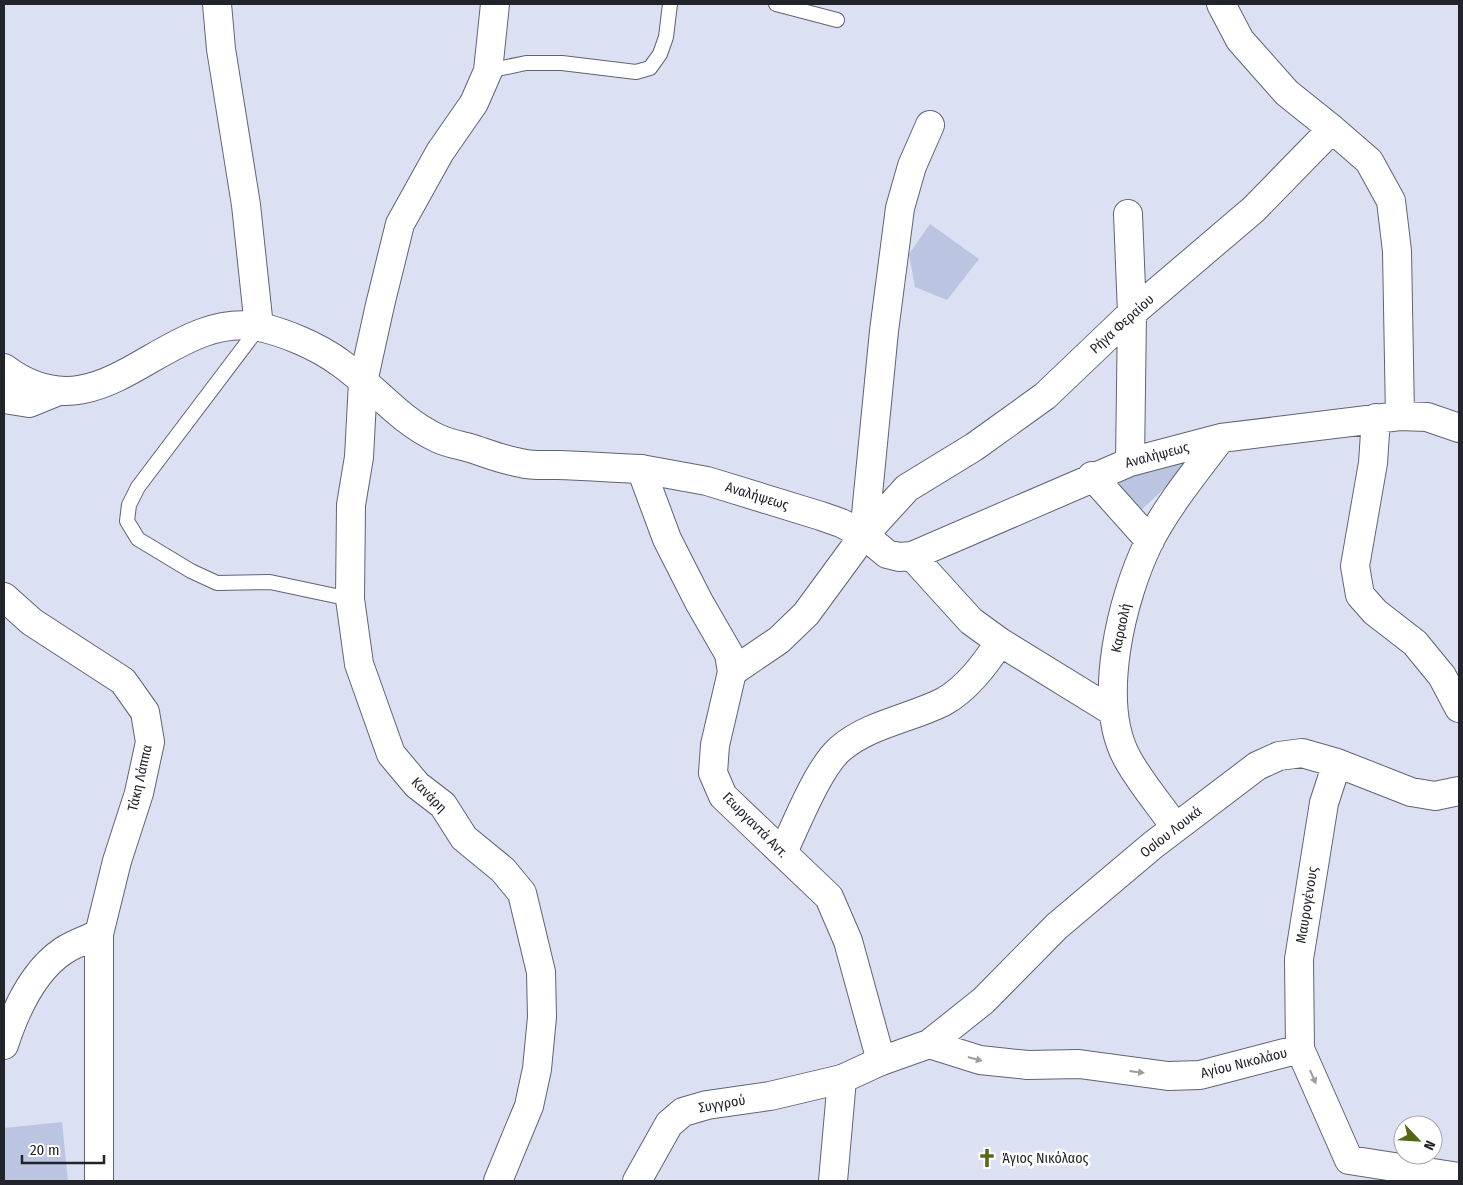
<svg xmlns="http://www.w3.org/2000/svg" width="1463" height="1185" font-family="'Fira Sans Condensed',sans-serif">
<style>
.green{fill:#bbc4e1}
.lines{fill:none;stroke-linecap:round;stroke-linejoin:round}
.service-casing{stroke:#5f6473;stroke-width:16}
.minor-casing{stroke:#5f6473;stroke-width:30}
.secondary-casing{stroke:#5f6473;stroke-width:30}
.service{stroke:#fff;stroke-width:14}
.minor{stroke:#fff;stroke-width:28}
.secondary{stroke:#fff;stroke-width:28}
.oneway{fill:#9c9ca0}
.labels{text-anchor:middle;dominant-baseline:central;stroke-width:5;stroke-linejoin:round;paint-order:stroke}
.street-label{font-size:14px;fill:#22242b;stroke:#fff}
.poi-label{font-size:14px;fill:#22242b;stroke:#fff;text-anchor:start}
</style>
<rect width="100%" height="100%" fill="#dbe1f3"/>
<path class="green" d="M930,224L979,259L947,300L915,287L909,254Z
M1202,453L1135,516L1110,478Z
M62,1122L68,1181H4V1128Z"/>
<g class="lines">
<g class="service-casing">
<path id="service" d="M776,4L837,20
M488,71L526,63H562L636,72L650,68L660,54L666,37L670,4
M259,327L138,487L129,505L127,521L138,539L191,571L217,583L270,582L350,599"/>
</g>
<g class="minor-casing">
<path id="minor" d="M217,4L221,49L246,205L259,327
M495,4L488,71L474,103L440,152L400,224L380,305L363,382L359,457L351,505L350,599L359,664L391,754L417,785L443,805L464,838L503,870L522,893L541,972L542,1017L537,1069L529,1106L498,1181
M1221,4L1240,40L1287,93L1332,129
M1128,214L1132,313L1130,462
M4,399L29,403L56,392
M1376,418L1373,463L1355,566L1360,595L1375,612L1415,643L1442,676L1459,708
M641,469L707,481L821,516L841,523L864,535L887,554L899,557L912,556L1130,462L1221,438L1400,416L1427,417L1459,428
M1092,476L1150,541
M864,535L884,331L900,208L912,166L930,125
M4,597L32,622L123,681L145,712L150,742L139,793L117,861L99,934V1181
M1000,642L1112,711
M732,672L779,640L806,614L864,535L907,488L974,447L1045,396L1132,313L1254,209L1332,129L1369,161L1391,201L1397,251L1400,416
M1175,827C1160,805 1140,782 1127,758C1096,701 1122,597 1149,542C1168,505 1196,471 1221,438
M783,852C796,825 818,768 840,749C869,724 909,719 943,702C967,689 985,664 1000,642L971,621L912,556
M929,1044L980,1060L1028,1065L1079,1064L1168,1076L1200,1075L1300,1049L1349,1160L1459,1177
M4,1045C15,1011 32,972 63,951C73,944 88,939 99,934
M1300,1049L1299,959L1324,803L1337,763
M881,1061L929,1044L983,1001L1057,926L1153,845L1257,766L1279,756L1302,753L1337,763L1411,792L1435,796L1459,791
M637,1181L669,1124L683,1112L707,1105L770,1096L842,1079"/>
</g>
<g class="secondary-casing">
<path id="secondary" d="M4,368C103,443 164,309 260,327C286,333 317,346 339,362C374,386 397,419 437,438C447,443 459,445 470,448C486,453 503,460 521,463C532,466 546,465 558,465C586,466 614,468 641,469L667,539L699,602L729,654L732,672L715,745L713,773L723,796L829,897L848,941L881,1061L842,1079L833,1181"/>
</g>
<use href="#service" class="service"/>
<use href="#minor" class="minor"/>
<use href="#secondary" class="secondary"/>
</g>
<defs><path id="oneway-solid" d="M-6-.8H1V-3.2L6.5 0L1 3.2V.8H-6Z" transform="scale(1.25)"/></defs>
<g class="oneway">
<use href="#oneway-solid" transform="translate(975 1059) rotate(15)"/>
<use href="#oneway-solid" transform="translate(1137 1072) rotate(7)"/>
<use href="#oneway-solid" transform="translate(1313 1077) rotate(66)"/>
</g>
<defs>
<g id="church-bare" transform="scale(1.5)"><path d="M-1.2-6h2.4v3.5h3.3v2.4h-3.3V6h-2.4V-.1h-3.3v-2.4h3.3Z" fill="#556813" stroke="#fff" stroke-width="2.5" paint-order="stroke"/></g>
</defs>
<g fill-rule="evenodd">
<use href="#church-bare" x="987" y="1158"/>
</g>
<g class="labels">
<g class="street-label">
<text transform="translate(1122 324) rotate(-42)">Ρήγα Φεραίου</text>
<text transform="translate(1157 455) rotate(-15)">Αναλήψεως</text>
<text transform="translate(757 496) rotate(17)">Αναλήψεως</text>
<text transform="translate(1121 628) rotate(-78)">Καραολή</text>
<text transform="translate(140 778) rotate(-77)">Τάκη Λάππα</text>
<text transform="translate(429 795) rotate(45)">Κανάρη</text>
<text transform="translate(755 825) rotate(45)">Γεωργαντά Αντ.</text>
<text transform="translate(1171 832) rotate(-38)">Οσίου Λουκά</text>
<text transform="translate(1307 905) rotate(-81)">Μαυρογένους</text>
<text transform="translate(1244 1063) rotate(-14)">Αγίου Νικολάου</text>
<text transform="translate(722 1104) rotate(-10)">Συγγρού</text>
</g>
<g class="poi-label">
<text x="1002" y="1158">Άγιος Νικόλαος</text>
</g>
</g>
<rect width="1463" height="1185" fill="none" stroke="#22242b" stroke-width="10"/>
<g transform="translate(1418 1140) rotate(115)"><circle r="24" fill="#ffffff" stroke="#a7a7aa"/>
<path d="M0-4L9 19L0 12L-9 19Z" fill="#556813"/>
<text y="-8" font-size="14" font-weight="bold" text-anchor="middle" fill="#22242b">N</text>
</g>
<path d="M22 1155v8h82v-8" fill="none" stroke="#22242b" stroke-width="2.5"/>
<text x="30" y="1155" font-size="15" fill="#22242b" stroke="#ffffff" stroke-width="4" paint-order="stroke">20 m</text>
</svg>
